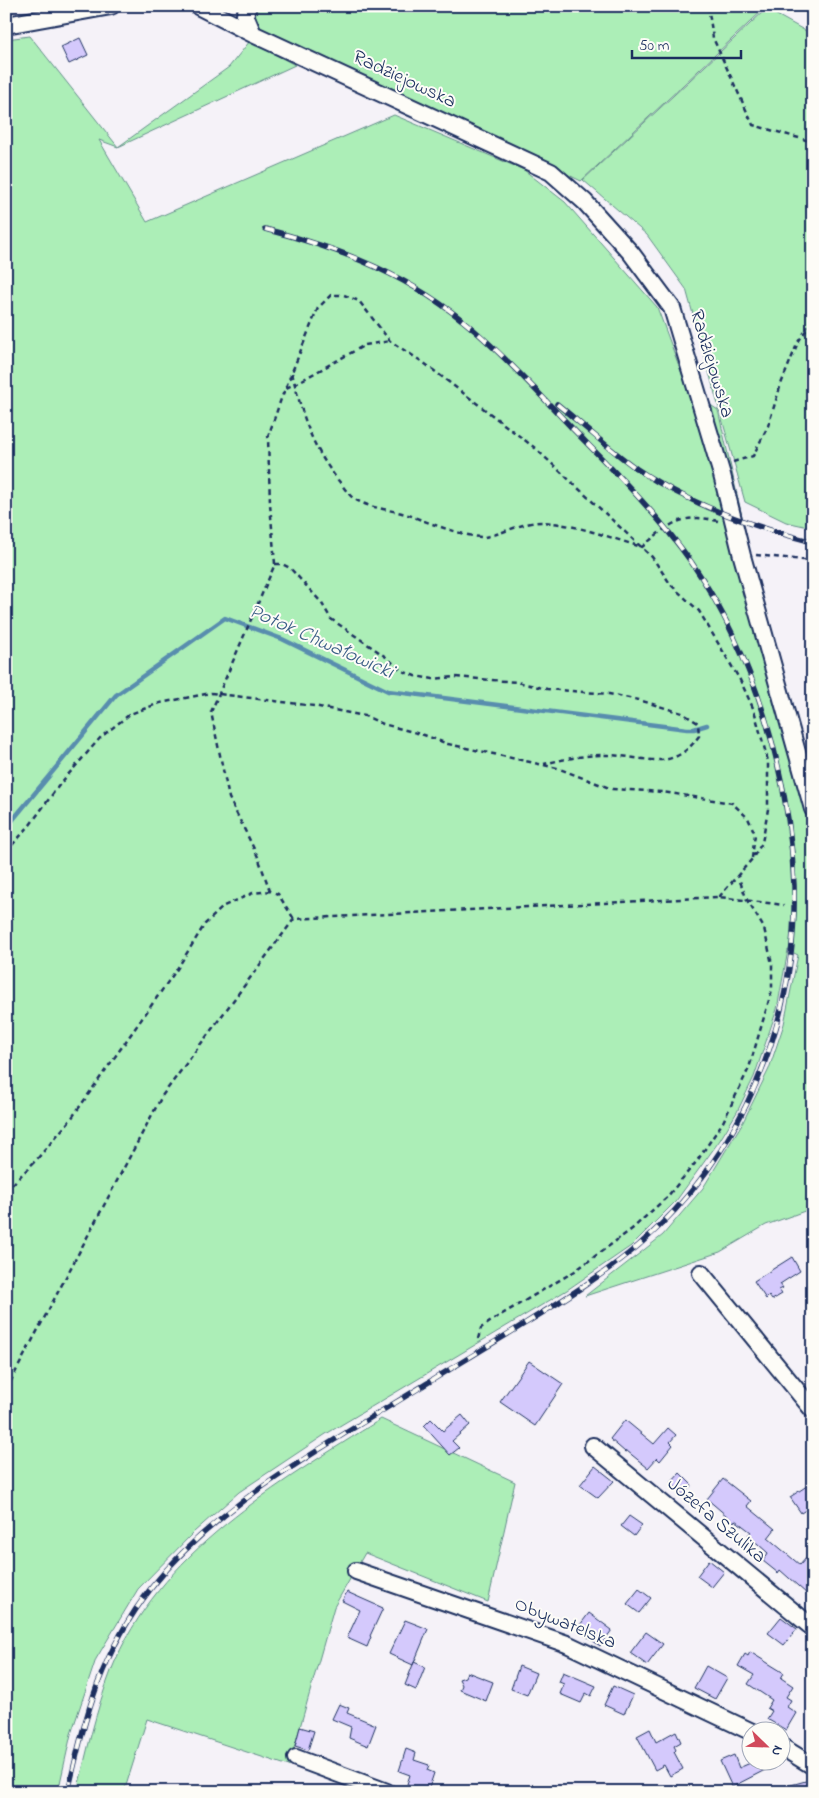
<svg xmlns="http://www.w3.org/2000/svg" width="819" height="1798" font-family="'Indie Flower',sans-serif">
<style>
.green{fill:#aceeb7;stroke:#648e8a}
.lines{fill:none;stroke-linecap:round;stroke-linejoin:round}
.stream{stroke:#598dae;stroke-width:4.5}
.building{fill:#d4c9fc;stroke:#1b2f5e}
.minor-casing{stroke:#1b2f5e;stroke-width:20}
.path{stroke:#1b2f5e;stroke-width:2.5;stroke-dasharray:5 4;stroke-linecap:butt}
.minor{stroke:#fdfcf7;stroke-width:16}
.rail-casing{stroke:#1b2f5e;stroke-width:5.5}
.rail{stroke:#fdfcf7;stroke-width:4;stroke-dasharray:11;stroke-linecap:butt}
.labels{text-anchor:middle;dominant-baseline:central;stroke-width:4;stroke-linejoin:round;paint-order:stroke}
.street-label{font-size:20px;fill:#1b2f5e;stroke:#fdfcf7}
.water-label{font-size:21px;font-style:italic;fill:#3a5e86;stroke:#fdfcf7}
</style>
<rect width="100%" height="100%" fill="#f5f2f8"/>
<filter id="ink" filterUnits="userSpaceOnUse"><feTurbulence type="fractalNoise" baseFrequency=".02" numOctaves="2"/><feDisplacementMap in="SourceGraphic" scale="10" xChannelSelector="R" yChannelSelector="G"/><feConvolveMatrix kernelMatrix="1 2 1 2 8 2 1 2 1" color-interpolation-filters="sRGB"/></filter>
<g filter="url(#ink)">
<path class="green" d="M259,6H765L766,7L581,181L430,107L261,30L254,12Z
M766,9L813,35V528L786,522L745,502L686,289L647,235L583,180Z
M30,36L118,147L229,67L250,41L295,65L118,147L99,140L147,222L394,115L524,170L565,202L657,307L688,390L718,410L750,552L813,780V1208L766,1225L720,1252L585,1296L663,1235L703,1188L743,1122L769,1069L784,1024L798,955L788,950L777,1009L754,1077L737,1112L720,1140L676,1201L631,1246L567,1290L326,1434L239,1492L194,1532L138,1589L96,1659L71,1734L58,1792H6V39Z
M381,1419L515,1482L488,1602L365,1553L334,1607L289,1766L147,1719L124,1792H77C87,1751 96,1710 111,1671C158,1552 278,1484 381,1419Z"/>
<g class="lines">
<path class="stream" d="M6,828L116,695L225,618L282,639L388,691L687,729H694L707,725"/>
</g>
<path class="building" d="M80,38L88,55L69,64L61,47Z
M792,1257L800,1271L780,1284L783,1288L779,1290L782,1294L772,1300L769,1296L766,1299L754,1281Z
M529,1361L563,1384L535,1426L500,1402Z
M462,1415L470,1425L452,1441L459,1448L450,1455L424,1426L431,1419L443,1431Z
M625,1420L654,1444L668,1428L676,1435L670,1442L673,1445L660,1461L657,1458L648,1468L627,1451L625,1452L610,1439Z
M595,1466L614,1481L598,1498L580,1485Z
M680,1473L692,1485L683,1495L671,1483Z
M723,1479L751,1501L747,1506L775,1529L768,1538L800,1565L813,1550V1587L807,1594L780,1570L778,1573L763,1561L768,1553L748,1535L751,1532L735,1520L734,1522L707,1499Z
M813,1482V1505L801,1513L790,1497Z
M629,1516L642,1525L634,1536L621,1526Z
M709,1560L724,1572L712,1587L697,1576Z
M639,1589L651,1598L639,1613L627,1604Z
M347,1592L383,1608L370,1636L371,1637L367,1647L347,1638L360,1610L342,1601Z
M589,1613L612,1630L600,1646L577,1629Z
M781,1617L797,1629L784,1645L768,1633Z
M405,1620L428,1629L413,1665L389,1654Z
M646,1632L663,1644L647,1665L630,1653Z
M750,1652L784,1673L781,1678L793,1686L786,1697L791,1700L787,1707L796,1713L786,1730L767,1719L772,1711L767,1708L772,1700L748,1684L754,1675L738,1666L745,1654L748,1656Z
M414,1662L425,1667L416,1690L405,1685Z
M519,1666L536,1673L527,1695L511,1689Z
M706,1666L727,1678L715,1699L694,1688Z
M467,1672L493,1682L486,1701L460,1690L462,1685L459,1679L465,1677Z
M563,1672L596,1686L591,1696L586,1693L581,1703L560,1694L564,1684L559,1682Z
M613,1686L633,1695L624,1714L604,1705Z
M339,1704L349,1708L347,1713L376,1725L368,1746L349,1738L351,1727L332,1719Z
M300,1727L314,1731L308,1750L295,1746Z
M650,1729L656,1742L676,1731L681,1742L674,1746L676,1750L674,1752L683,1769L670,1776L664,1765L655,1770L637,1736Z
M406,1749L416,1753L414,1760L429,1765L427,1770L434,1773L428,1791L407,1784L410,1775L399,1771Z
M734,1755L739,1768L757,1760H761L765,1770L732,1787L720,1761Z
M813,1779V1792H780V1788Z"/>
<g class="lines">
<g class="minor-casing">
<path id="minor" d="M198,6L253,34L551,172L585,202L631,253L672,308L722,475L742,556L813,809
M248,6L245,15L253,34
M6,25L111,6
M701,1273L813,1410
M593,1446L813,1628
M356,1571L567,1644L752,1732
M782,1747L813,1766
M296,1758L387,1792"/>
</g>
<path class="path" d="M708,6L713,38L753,125L813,142
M292,373C303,417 310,444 338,480C343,486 348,494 353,498C371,510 395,509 414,517C429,523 469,538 484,537C504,534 521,522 542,522C576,524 610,538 642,547C668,525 682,512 718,521
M286,388L295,384L365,345L390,341
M733,462L753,456L768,426L781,384L798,342L813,320
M756,555L813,561
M275,564H282L290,568L321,602L331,619L386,657L402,671L415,676L433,679L455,677L517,682L547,689L609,694L639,700L682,713L698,723L699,736C671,775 644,755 605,755C584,755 564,759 544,764
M6,677L14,676
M6,852L30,825L60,784L101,737L130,714L160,703L211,693L314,706L365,716L383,724L424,735L448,744L557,768L612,789L663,792L732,803L748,818L755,834L752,858
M270,891L258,857L229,798L211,712L275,564L270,504L268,437L281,399L318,308L331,295H344L359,301L390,341L424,363L535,448L652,557L671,585L699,611L740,680L754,710L768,761V809L762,843L752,859L719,897
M6,1191L38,1158L71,1119L177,969L205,924L224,906L253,893L270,891L278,894L294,919
M478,1339L481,1328L499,1316L575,1271L632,1229L667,1197L697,1161L723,1122L749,1068L772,990V964L764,928L747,900L738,876
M6,1390L162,1096L294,919L719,897L784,905"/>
<use href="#minor" class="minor"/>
<g class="rail-casing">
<path id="rail" d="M557,404C584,426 609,449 637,469C689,504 753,527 813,542
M68,1792C86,1713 101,1652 152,1587C206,1519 279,1474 352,1429C407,1396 461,1362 516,1329C558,1303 601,1277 639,1245C742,1156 798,1020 794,885C790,775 754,654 692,563C657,513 614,471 572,428C540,395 509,360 474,330C412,276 342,249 265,229"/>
</g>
<use href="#rail" class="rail"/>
</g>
</g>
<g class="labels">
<g class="street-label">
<text transform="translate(404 80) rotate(25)">Radziejowska</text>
<text transform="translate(711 364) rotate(73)">Radziejowska</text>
<text transform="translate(716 1521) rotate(40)">Józefa Szulika</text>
<text transform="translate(565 1624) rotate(22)">Obywatelska</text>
</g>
<g class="water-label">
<text transform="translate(321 642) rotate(24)">Potok Chwałowicki</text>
</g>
</g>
<rect width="819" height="1798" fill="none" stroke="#fdfcf7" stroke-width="25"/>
<rect x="12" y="12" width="794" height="1773" fill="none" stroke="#1b2f5e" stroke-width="2" filter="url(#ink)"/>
<g transform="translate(766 1746) rotate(113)"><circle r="24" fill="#fdfcf7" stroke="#a3aaba"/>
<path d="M0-4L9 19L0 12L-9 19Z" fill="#d1495b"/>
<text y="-8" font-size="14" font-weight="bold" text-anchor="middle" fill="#1b2f5e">N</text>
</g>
<path d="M632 50v8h109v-8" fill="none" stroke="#1b2f5e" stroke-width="2.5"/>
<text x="639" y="50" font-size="15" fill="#1b2f5e" stroke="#fdfcf7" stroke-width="4" paint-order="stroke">50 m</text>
</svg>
